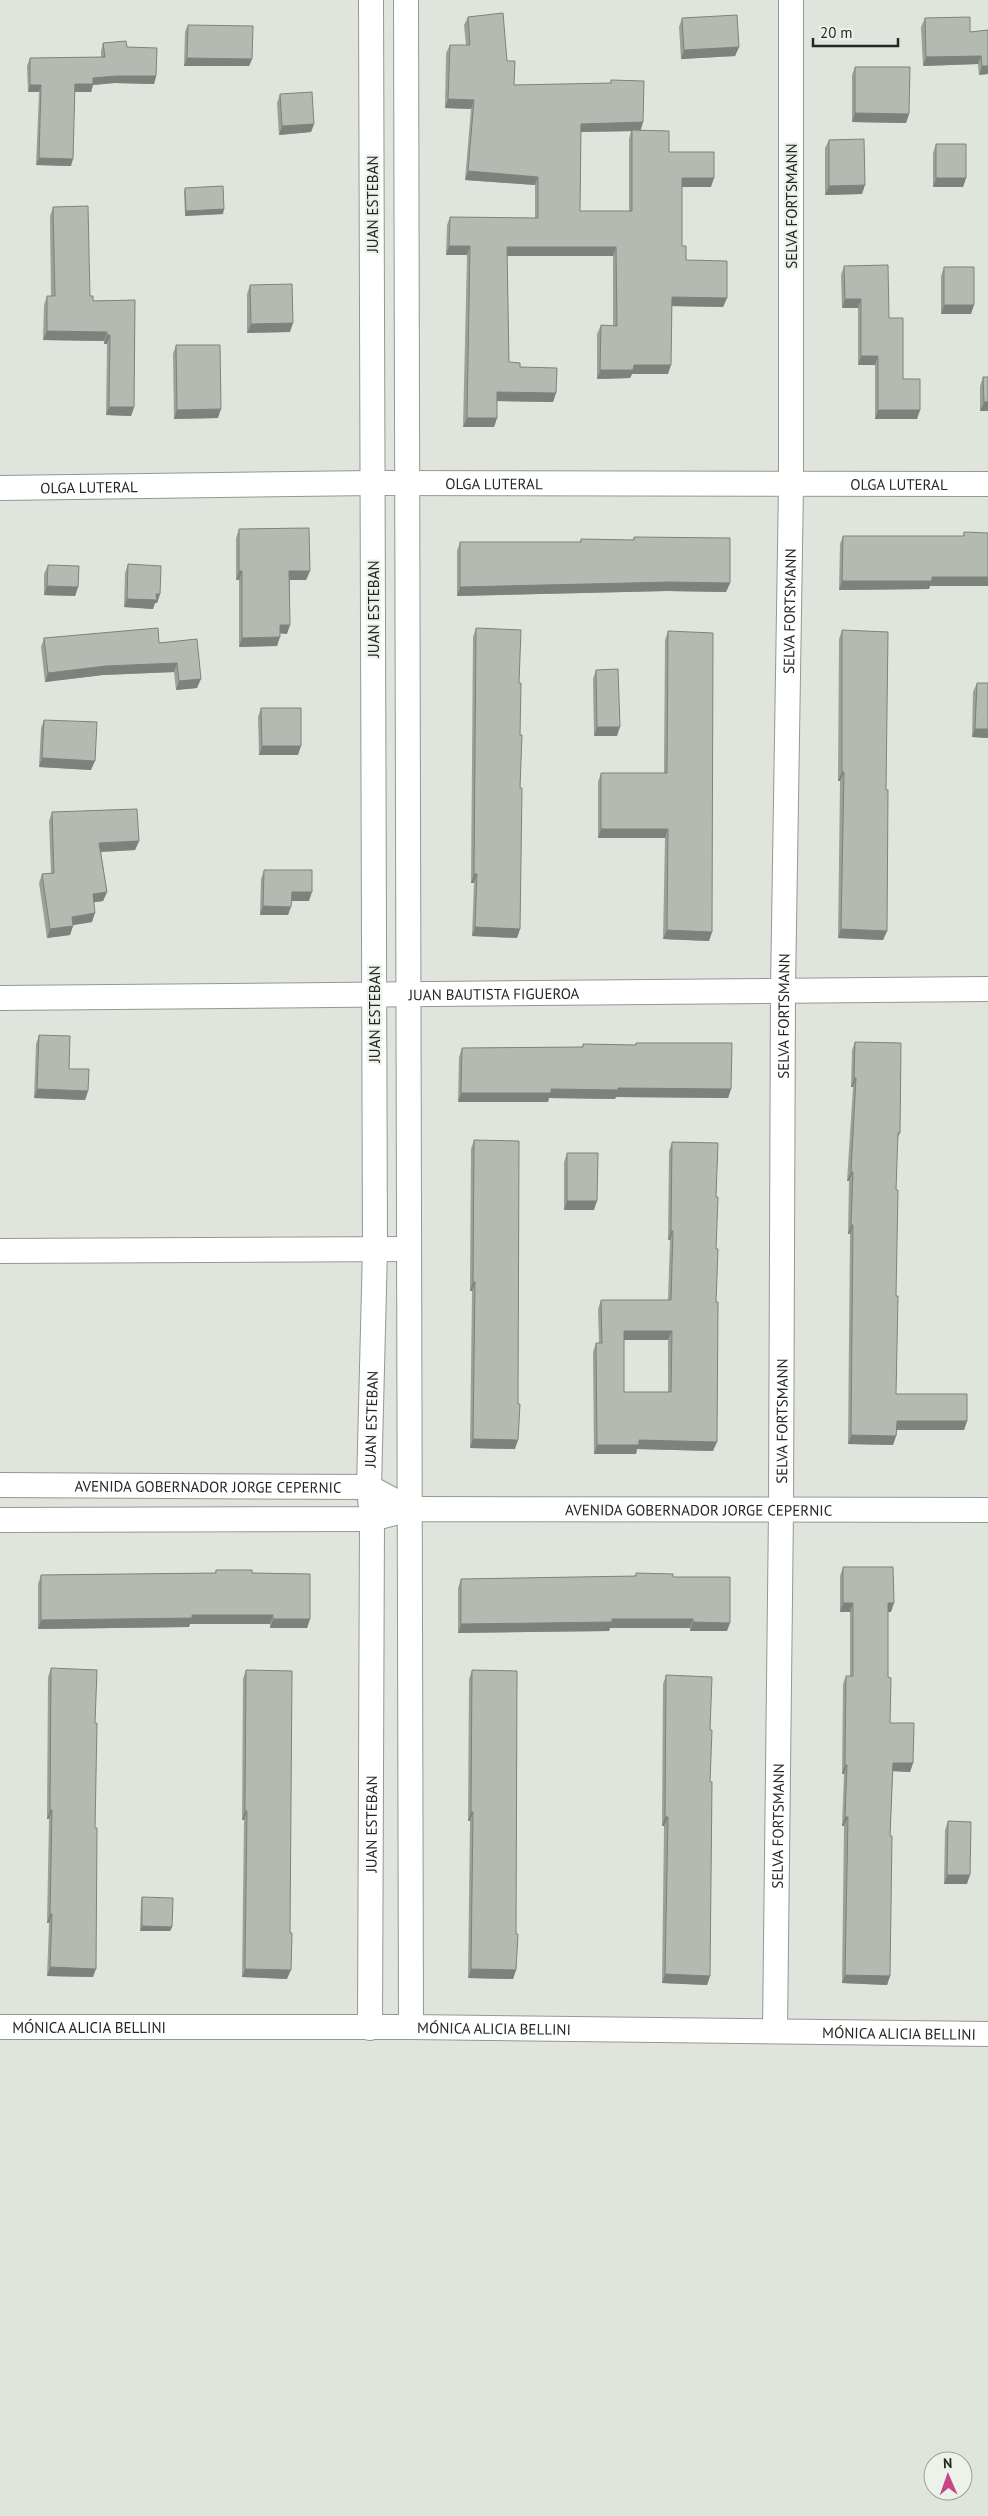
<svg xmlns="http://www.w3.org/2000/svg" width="988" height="2516" font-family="'PT Sans',sans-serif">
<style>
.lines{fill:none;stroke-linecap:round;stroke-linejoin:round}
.minor-casing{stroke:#939991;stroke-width:26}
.minor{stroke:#fff;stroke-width:24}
.wall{fill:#9ba098;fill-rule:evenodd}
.shaded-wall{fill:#7e827c}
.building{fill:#b4bab1;stroke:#7e827c;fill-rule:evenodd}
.labels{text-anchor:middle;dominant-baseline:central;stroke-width:4.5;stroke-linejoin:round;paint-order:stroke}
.street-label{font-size:15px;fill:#242723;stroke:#ecf2e9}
</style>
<rect width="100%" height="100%" fill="#dfe5dc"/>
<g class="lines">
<g class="minor-casing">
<g id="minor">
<path d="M406,0L411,2027"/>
<path id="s1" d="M0,488L373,483L988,484"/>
<path id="s2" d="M0,998L988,989"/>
<path d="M0,1251L409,1249"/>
<path id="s3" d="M0,1485L369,1487L410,1509"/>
<path id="s4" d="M0,1520L372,1519L410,1509L988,1510"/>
<path id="s5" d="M0,2027H411L988,2034"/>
<path id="s6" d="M370,2028L372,1519L369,1487L375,1249L371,0"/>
<path id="s7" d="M775,2031L781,1510L783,989L791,485V0"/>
</g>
</g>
<use href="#minor" class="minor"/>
</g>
<path class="wall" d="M468,17L507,61L514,85L610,84L611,80L643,122L641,130L669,152L711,187H682V246L686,260L727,298L723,307L672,306L668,374H632L630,378L597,379V334L601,325L613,326V256H507L509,362L520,367L556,393L553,402L497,401V418L494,427H463L467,255H446L447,225L450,217L535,218V185L465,180L471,109L445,108L446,53L450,45H466L464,25ZM631,131L629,139V211H580L581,132Z
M682,18L739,47L735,56L681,59L679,27Z
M925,18L970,32L988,30V74L979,75L978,64L923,66L921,27Z
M188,25L252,59L249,66H184L185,32Z
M103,43L127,47L156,76L154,84L114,83L93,85L91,92H75L71,166L36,165L39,92H28L27,66L30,58L101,57V51Z
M855,67L909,114L906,123L852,122V75Z
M280,94L314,124L311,132L279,135L277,103Z
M829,140L862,194L825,195V148Z
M936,144L966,178L963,187H933V153Z
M185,188L223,214L185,216L184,192Z
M53,207L90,296L93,301L135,300L134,407L131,416L106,415L107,344H104V341L43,340L44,305L47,296H51L50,216Z
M844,266L889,318L903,379L920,410L917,419H875V365H858V308H842L841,275Z
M944,267L971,314H941V276Z
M250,285L290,332L247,333V294Z
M176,345L218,418L174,419L173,354Z
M983,377H988V411H980V386Z
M239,529L310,571L306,580H290L287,634L280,633L277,646L239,647V580H236V538Z
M964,532L988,586H930L929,589L839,590L840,544L843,536H963Z
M634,537L730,583L726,592L667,591L457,596V551L460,542H580L581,539L633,540Z
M128,564L160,594L157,603H155L153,609L124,607L125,573Z
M48,565L78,587L75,596L44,595V574Z
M476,628L520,735V929L517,938L472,936L474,883H471L473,637Z
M842,630L887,931L883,940L838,938L840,781H838L839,639Z
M668,631L712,932L709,941L663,939L665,838H598V782L601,773H664L665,640Z
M44,638L159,643L197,639V688L176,690L174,672L103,675L45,682L41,647Z
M596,670L617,736H594L593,679Z
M977,683L988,738L972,737L973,692Z
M261,708L298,755H259L258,717Z
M44,720L91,770L39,767L41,728Z
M52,812L139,841L135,850L101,852L107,892L103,901L94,902L92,922L73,925L70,935L47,938L39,883L42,874L51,873L49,821Z
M264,870L309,901H291L288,915H260L261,879Z
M39,1035L88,1091L85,1100L34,1098L36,1044Z
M855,1042L900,1133L897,1140L896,1190V1394L967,1421L964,1430H897L896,1436L893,1445L848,1444L850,1234H848L849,1181H847L853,1087H851L852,1050Z
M636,1043L731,1089L728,1098L616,1097L615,1099L549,1098L548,1102H458L459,1057L462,1048L582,1047L583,1044L635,1045Z
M474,1140L515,1449L470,1448L472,1291H470L471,1149Z
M672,1142L716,1197V1302L713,1451L637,1449L636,1454H594L593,1352L596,1343H599L598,1309L601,1300H668L670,1240H668L669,1151ZM624,1340H668V1392H624Z
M567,1153L594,1210H564V1162Z
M843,1567L891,1612H888V1677L890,1723L913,1763L910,1772L893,1771L890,1836V1976L887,1985L842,1983L844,1826H842L844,1774H842L843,1684L846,1676H850V1612H840V1576Z
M216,1570L252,1573L310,1619L307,1628H270V1624H190L189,1627L38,1629V1584L41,1575L215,1573Z
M636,1573L673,1577L727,1631H690V1628H610L609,1631L458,1633V1588L461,1579L635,1576Z
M51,1668L95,1723V1828L93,1977L47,1976L49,1923H47L49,1819H47L48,1677Z
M246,1670L287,1979L242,1977L244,1820H242L243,1679Z
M472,1670L516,1934V1970L513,1979L468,1978L470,1821H468L469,1679Z
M666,1675L710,1730V1976L707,1985L662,1983L664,1826H662L663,1684Z
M948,1821L967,1884H944L945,1830Z
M142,1897L172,1927L170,1931H140L141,1901Z"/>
<path class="shaded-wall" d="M739,47L735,56L681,59L684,50Z
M981,56L978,64L923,66L926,57Z
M187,58L252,59L249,66H184Z
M982,66H988V74L979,75Z
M116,76H156L154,84L114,83L93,85L91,92H73L75,84L93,78Z
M30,85H41L39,92H28Z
M448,99L474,100L471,109L445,108Z
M855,113L909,114L906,123L852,122Z
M643,122L640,131L578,132L581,124Z
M314,124L311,132L279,135L282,126Z
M39,158L73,159L71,166L36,165Z
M468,171L538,177L535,185L465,180Z
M682,178H714L711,187H678Z
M936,178H966L963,187H933Z
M865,185L862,194L825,195L829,186Z
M224,209L223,214L185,216L186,211Z
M449,246H470L467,255H446Z
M507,247H616L613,256H504Z
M672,297L727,298L723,307L669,306Z
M845,299H861L858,308H842Z
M944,305H974L971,314H941Z
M293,323L290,332L247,333L251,324Z
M47,331L107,332L104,341L43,340Z
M107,335H110L107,344H104Z
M861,356H878L875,365H858Z
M634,365H671L668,374H632L630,378L597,379L600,370Z
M497,392L556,393L553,402L494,401Z
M984,402H988V411H980Z
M109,407H134L131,416L106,415Z
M221,409L218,418L174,419L177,410Z
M878,410H920L917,419H875Z
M467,418H497L494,427H463Z
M239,571H242L239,580H236Z
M289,571H310L306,580H286Z
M932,577H988V586H930L929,589L839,590L842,581Z
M670,582L730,583L726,592L667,591L457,596L460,587Z
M47,586L78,587L75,596L44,595Z
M156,594H160L157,603H155L153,609L124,607L127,599Z
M280,625H290L287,634L277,633Z
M280,637L277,646L239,647L242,638Z
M177,663L174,672L103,675L45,682L48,673L106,666Z
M201,679L197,688L176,690L179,681Z
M597,727H620L617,736H594Z
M975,729H988V738L972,737Z
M262,746H301L298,755H259Z
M42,758L95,761L91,770L39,767Z
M842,772H844L840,781H838Z
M601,829H668L665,838H598Z
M139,841L135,850L96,852L99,843Z
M474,874H477L474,883H471Z
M107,892L103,901L89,903L93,894Z
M292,892H312L309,901H288Z
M263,906L291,907L288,915H260Z
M95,913L92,922L68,926L72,917Z
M73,926L70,935L47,938L50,929Z
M475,927L520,929L517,938L472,936Z
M841,929L887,931L883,940L838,938Z
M667,930L712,932L709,941L663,939Z
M854,1078H856L853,1087H851Z
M618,1088L731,1089L728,1098L616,1097L615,1099L549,1098L548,1102H458L461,1093L551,1089Z
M37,1089L88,1091L85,1100L34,1098Z
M851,1172H853L849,1181H847Z
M567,1201H597L594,1210H564Z
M851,1225H853L850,1234H848Z
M671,1231H673L670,1240H668Z
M473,1282H475L472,1291H470Z
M624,1331H672L668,1340H621Z
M897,1421H967L964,1430H894Z
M851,1435L896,1436L893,1445L848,1444Z
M473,1439L518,1440L515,1449L470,1448Z
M639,1440L717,1442L713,1451L637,1449L636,1454H594L597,1445Z
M843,1603H853L850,1612H840Z
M888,1603H894L891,1612H885Z
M192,1615H273L270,1624H190L189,1627L38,1629L41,1620Z
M273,1619H310L307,1628H270Z
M612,1619H693L690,1628H610L609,1631L458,1633L461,1624Z
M693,1622L730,1623L727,1631H690Z
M893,1763H913L910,1772L890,1771Z
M845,1765H847L844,1774H842Z
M50,1810H52L49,1819H47Z
M245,1811H247L244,1820H242Z
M471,1812H473L470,1821H468Z
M665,1817H668L664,1826H662Z
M845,1817H848L844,1826H842Z
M947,1875H970L967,1884H944Z
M50,1914H52L49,1923H47Z
M142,1926L172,1927L170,1931H140Z
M50,1967L96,1969L93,1977L47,1976Z
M245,1969L291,1970L287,1979L242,1977Z
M471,1969L516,1970L513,1979L468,1978Z
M665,1974L710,1976L707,1985L662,1983Z
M845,1975L890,1976L887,1985L842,1983Z"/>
<path class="building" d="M503,13L507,61H515L514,85L611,83V80L644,81L643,122L581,124L580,211H632V130L669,131V152H714V178H682V246H686V260L727,261V298L672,297L671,365H634L633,370H600L601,325L617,326L616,247H507L509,362L520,363V367L557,368L556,393L497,392V418H467L470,246H449L450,217L538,218V177L468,171L474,100L448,99L450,45H470L468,17Z
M737,15L739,47L684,50L682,18Z
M970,17V32L988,30V66H982L981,56L926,57L925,18Z
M188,25L253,26L252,59L187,58Z
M126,41L127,47L157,48L156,76H116L93,78V84H75L73,159L39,158L41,85H30V58L105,57L103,43Z
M855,67H910L909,114L855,113Z
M312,92L314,124L282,126L280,94Z
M864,139L865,185L829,186V140Z
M936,144H966V178H936Z
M223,186L224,209L186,211L185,188Z
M88,206L90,296H93V301L135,300L134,407H109L110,335H107V332L47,331V296H55L53,207Z
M888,265L889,318H903V379H920V410H878V356H861V299H845L844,266Z
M944,267H974V305H944Z
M292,284L293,323L251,324L250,285Z
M176,345H220L221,409L177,410Z
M983,377H988V402H984Z
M309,528L310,571H289L290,625H280V637L242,638V571H239V529Z
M964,532L988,533V577H932V581H842L843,536H964Z
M634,537L730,538V583L670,582L460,587V542H581V539L634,540Z
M128,564L161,566L160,594H156L157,600L127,599Z
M48,565L79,566L78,587L47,586Z
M158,628L159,643L197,639L201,679L179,681L177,663L106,666L48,673L44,638Z
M476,628L521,630L519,683H521L520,735H522L520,788H522L520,929L475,927L477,874H474Z
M842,630L888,632L886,790H888L887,931L841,929L844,772H842Z
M668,631L713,633L712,932L667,930L668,829H601V773H667Z
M618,669L620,727H597L596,670Z
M977,683H988V729H975Z
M261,708H301V746H262Z
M44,720L97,722L95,761L42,758Z
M137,809L139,841L99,843L107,892L93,894L95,913L72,917L73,926L50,929L42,874L54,873L52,812Z
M264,870H312V892H292L291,907L263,906Z
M39,1035L70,1036L69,1069H89L88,1091L37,1089Z
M855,1042L901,1043L900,1133H898L896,1190H898L896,1296H898L896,1394H967V1421H897L896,1436L851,1435L853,1225H851L853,1172H851L856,1078H854Z
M636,1043H732L731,1089L618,1088V1090L551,1089V1093H461L462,1048L583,1047V1044L636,1045Z
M474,1140L519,1141L518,1404H520L518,1440L473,1439L475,1282H473Z
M672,1142L718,1143L716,1197H718L716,1249H718L716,1302H718L717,1442L639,1440V1445H597L596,1343H602L601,1300H671L673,1231H671ZM624,1331H672L671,1392H624Z
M567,1153H598L597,1201H567Z
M843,1567H893L894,1603H888V1677L891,1678L890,1723H914L913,1763H893L890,1836H892L890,1976L845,1975L848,1817H845L847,1765H845L846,1676H853V1603H843Z
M216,1570H252V1573L310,1574V1619H273V1615H192V1618L41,1620V1575L216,1573Z
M636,1573L673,1574V1577H730V1623L693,1622V1619H612V1622L461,1624V1579L636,1576Z
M51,1668L97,1670L95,1723H97L95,1828H97L96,1969L50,1967L52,1914H50L52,1810H50Z
M246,1670L292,1671L290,1933H292L291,1970L245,1969L247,1811H245Z
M472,1670L517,1671L516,1934H518L516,1970L471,1969L473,1812H471Z
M666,1675L712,1677L710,1730H712L710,1782H712L710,1976L665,1974L668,1817H665Z
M948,1821L971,1822L970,1875H947Z
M142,1897L173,1898L172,1927L142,1926Z"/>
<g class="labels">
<g class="street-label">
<text transform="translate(372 204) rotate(-90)">JUAN ESTEBAN</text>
<text transform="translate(791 206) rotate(-90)">SELVA FORTSMANN</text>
<text stroke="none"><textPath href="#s1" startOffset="494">OLGA LUTERAL</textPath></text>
<text stroke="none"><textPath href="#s1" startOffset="899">OLGA LUTERAL</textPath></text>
<text stroke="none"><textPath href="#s1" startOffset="89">OLGA LUTERAL</textPath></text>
<text transform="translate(373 609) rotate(-90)">JUAN ESTEBAN</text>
<text stroke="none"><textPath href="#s7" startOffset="1420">SELVA FORTSMANN</textPath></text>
<text stroke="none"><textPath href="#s2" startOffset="494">JUAN BAUTISTA FIGUEROA</textPath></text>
<text transform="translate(374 1014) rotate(-90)">JUAN ESTEBAN</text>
<text stroke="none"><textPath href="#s7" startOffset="1015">SELVA FORTSMANN</textPath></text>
<text stroke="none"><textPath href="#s6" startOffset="609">JUAN ESTEBAN</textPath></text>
<text stroke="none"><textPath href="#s7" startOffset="610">SELVA FORTSMANN</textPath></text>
<text stroke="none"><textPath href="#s3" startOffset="208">AVENIDA GOBERNADOR JORGE CEPERNIC</textPath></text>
<text stroke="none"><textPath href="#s4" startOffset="700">AVENIDA GOBERNADOR JORGE CEPERNIC</textPath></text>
<text stroke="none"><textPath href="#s6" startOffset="204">JUAN ESTEBAN</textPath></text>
<text stroke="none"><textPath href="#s7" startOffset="205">SELVA FORTSMANN</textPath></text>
<text stroke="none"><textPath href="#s5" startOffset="89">MÓNICA ALICIA BELLINI</textPath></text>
<text stroke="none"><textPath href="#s5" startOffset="494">MÓNICA ALICIA BELLINI</textPath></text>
<text stroke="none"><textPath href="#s5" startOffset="899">MÓNICA ALICIA BELLINI</textPath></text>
</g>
</g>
<g transform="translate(948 2476) rotate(358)"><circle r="24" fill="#ecf2e9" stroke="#9ca19a"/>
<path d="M0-4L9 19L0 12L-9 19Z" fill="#c94487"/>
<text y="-8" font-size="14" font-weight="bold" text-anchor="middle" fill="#242723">N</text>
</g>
<path d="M813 38v8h85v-8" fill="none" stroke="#242723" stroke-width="2.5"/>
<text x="820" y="38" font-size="15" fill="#242723" stroke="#ecf2e9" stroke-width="4" paint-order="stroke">20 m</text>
</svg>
